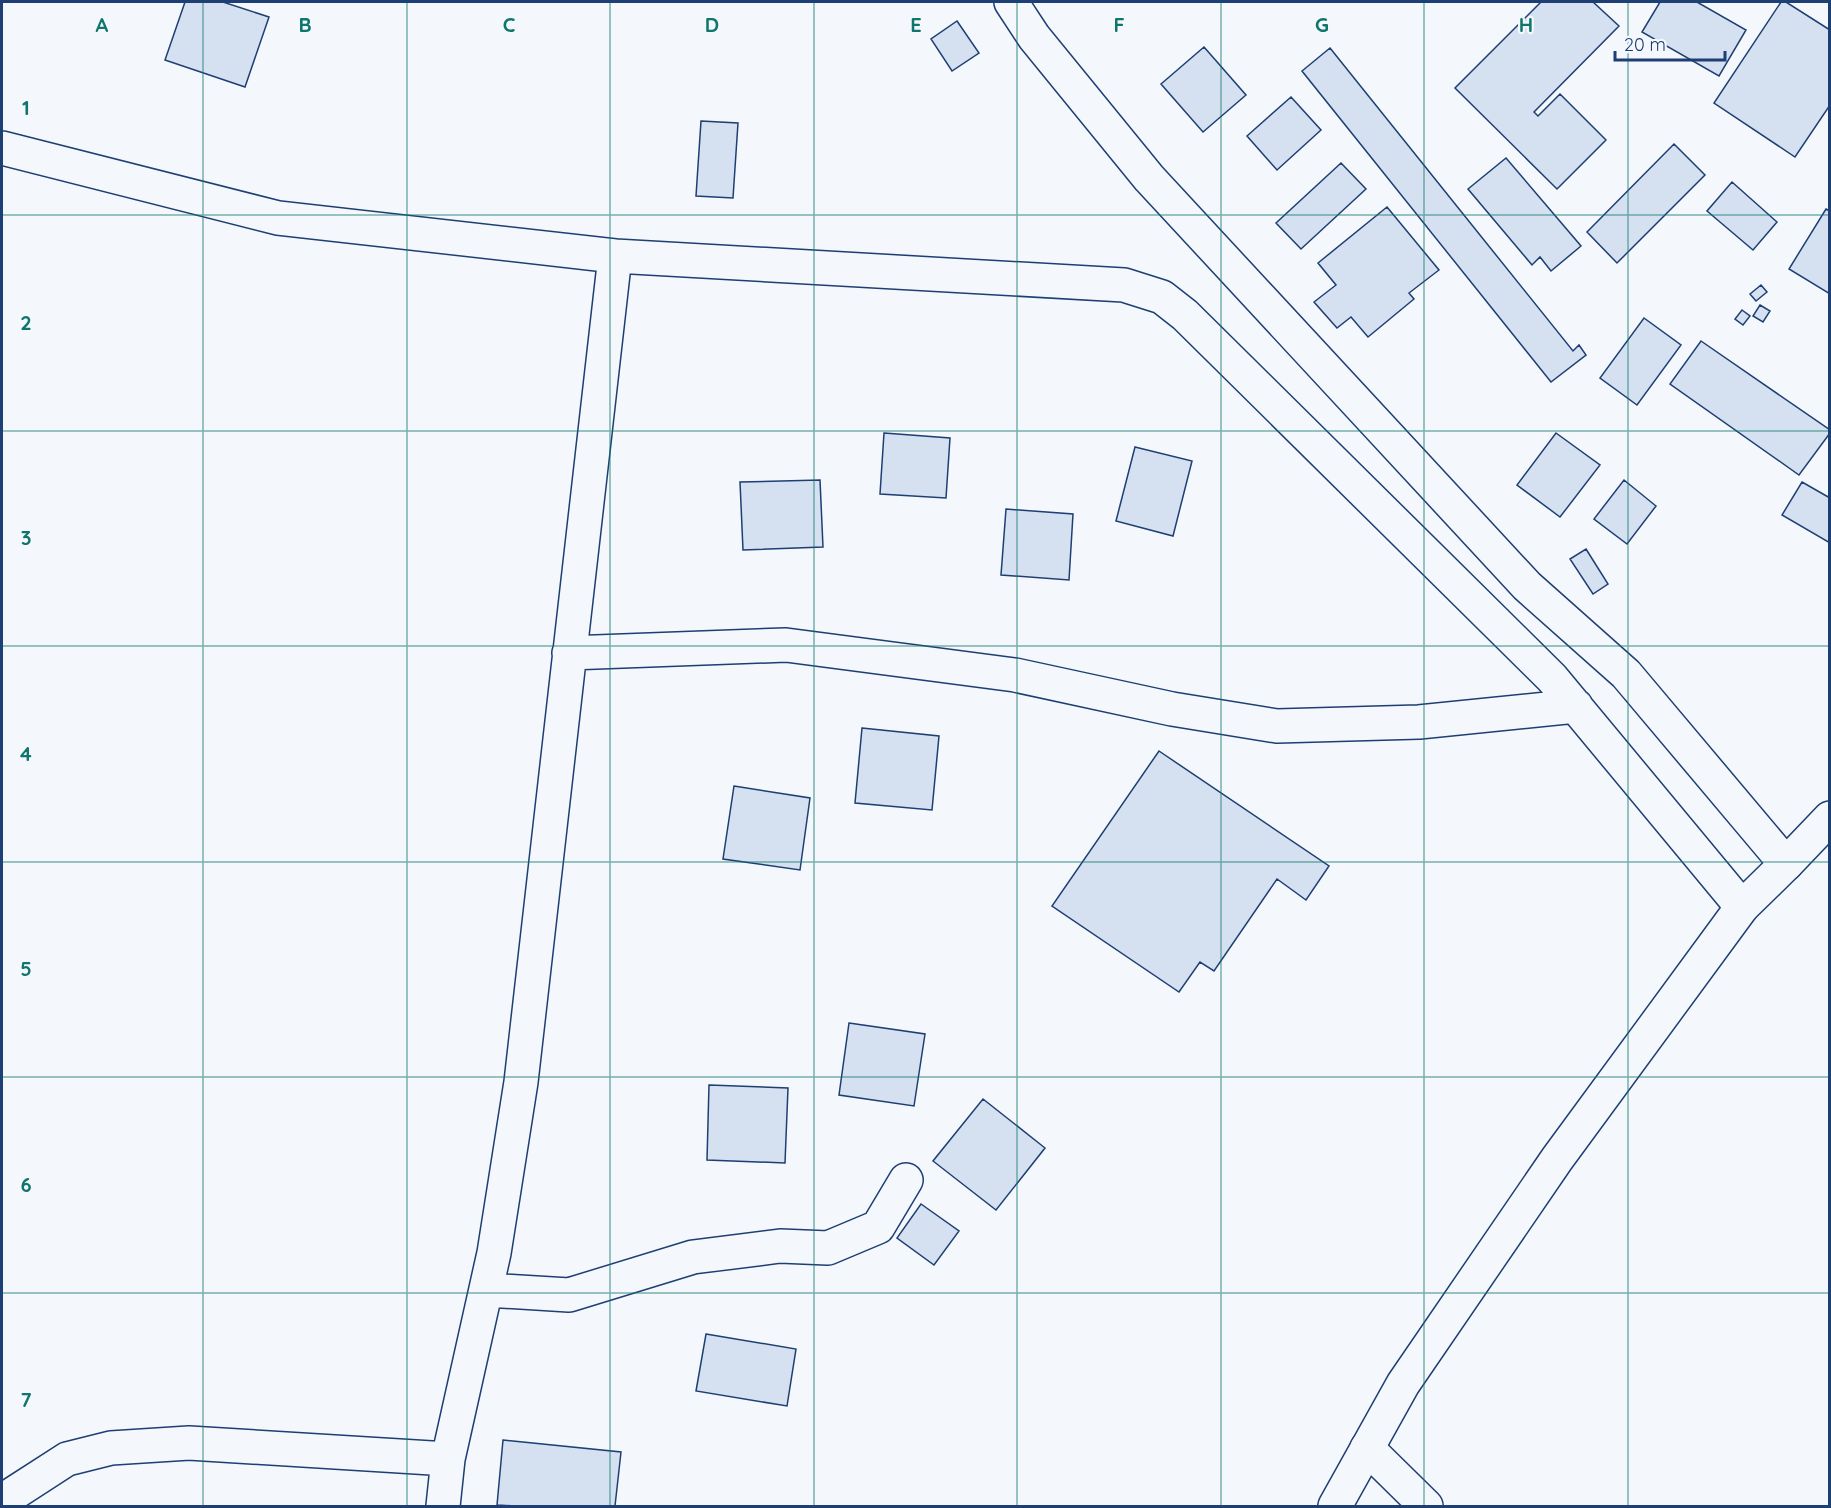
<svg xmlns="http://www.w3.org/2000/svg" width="1831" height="1508" font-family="Quicksand,sans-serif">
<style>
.building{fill:#d5e0f0;stroke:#1d3f73;stroke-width:1.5}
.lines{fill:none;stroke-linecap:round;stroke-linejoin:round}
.street-casing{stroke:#1d3f73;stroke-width:36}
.highway-casing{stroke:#1d3f73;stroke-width:36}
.street{stroke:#f4f7fb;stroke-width:33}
.highway{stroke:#f4f7fb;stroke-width:33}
.grid{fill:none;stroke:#0f766e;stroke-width:1.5;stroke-opacity:0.55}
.grid-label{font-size:20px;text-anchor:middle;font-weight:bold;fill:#0f766e;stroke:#f4f7fb;stroke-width:4.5;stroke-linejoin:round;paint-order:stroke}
</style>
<rect width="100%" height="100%" fill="#f4f7fb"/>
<path class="building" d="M185,2H223L269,17L245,87L165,60Z
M1541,2H1593L1619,26L1534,112L1538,116L1560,94L1606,140L1557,189L1455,88Z
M1660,2H1697L1746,30L1719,76L1642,32Z
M1781,2H1786L1830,30V105L1795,157L1714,103Z
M957,21L979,53L952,71L931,39Z
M1204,47L1246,95L1203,132L1161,84Z
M1330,48L1573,351L1579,345L1586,355L1551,382L1302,71Z
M1291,97L1321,130L1277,170L1247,136Z
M701,121L738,123L733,198L696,196Z
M1674,144L1705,175L1617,263L1587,232Z
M1506,158L1581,246L1551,271L1540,257L1532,265L1468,189Z
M1341,163L1366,189L1301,249L1276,223Z
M1732,182L1777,222L1753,250L1707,211Z
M1387,207L1439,270L1409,293L1414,299L1368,337L1351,317L1337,328L1314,302L1336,285L1318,263Z
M1826,209L1830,211V294L1789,269Z
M1761,285L1767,292L1756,301L1750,294Z
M1760,305L1770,311L1763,322L1753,316Z
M1742,310L1750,316L1743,325L1735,319Z
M1644,318L1681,345L1637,405L1600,378Z
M1701,341L1830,430V433L1799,475L1670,384Z
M884,433L950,438L946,498L880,494Z
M1556,433L1600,465L1560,517L1517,485Z
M1135,447L1192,461L1173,536L1116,521Z
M820,480L823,547L743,550L740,482Z
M1624,480L1656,506L1627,544L1594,519Z
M1802,482L1830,498V543L1782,515Z
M1006,509L1073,514L1069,580L1001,575Z
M1586,549L1608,584L1593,594L1570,559Z
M862,728L939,736L932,810L855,803Z
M1159,751L1329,866L1306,900L1277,879L1214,971L1200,962L1179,992L1052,906Z
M734,786L810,798L800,870L723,859Z
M849,1023L925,1034L914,1106L839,1095Z
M709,1085L788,1088L785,1163L707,1160Z
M983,1099L1045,1148L996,1210L933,1161Z
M921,1204L959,1231L934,1265L897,1238Z
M706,1334L796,1349L787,1406L696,1391Z
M503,1440L621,1452L615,1506H515L497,1505Z"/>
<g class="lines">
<g class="street-casing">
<path id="street" d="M1011,2L1034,37L1149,178L1527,586L1626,674L1786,864
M2,148L278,218L615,256L1124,285L1162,297L1185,315L1552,678L1742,907
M569,653L786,645L1015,675L1172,709L1277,726L1419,722L1576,706
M486,1290L569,1295L693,1257L780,1246L828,1248L878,1227L906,1180
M1367,1448L1426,1506
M2,1501L67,1459L111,1448L189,1443L448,1459
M443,1506L448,1459L494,1253L521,1082L615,256"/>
</g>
<g class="highway-casing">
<path id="highway" d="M1335,1506L1403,1384L1557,1159L1742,907L1786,864L1830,818"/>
</g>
<use href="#street" class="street"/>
<use href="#highway" class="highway"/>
</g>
<path class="grid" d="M203,2V1506M407,2V1506M610,2V1506M814,2V1506M1017,2V1506M1221,2V1506M1424,2V1506M1628,2V1506M2,215H1830M2,431H1830M2,646H1830M2,862H1830M2,1077H1830M2,1293H1830"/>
<g class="grid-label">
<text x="102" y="32">A</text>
<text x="305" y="32">B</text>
<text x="509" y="32">C</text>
<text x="712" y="32">D</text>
<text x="916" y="32">E</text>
<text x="1119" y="32">F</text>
<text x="1322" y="32">G</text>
<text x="1526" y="32">H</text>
<text x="26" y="115">1</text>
<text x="26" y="330">2</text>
<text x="26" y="545">3</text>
<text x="26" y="761">4</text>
<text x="26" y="976">5</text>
<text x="26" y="1192">6</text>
<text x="26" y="1407">7</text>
</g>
<rect width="1831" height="1508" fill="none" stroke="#1d3f73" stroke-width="6"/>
<path d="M1615 51v9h110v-9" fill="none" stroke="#1d3f73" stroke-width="3"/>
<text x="1624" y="51" font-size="18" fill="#1d3f73" stroke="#f4f7fb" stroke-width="4.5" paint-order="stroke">20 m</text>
</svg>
